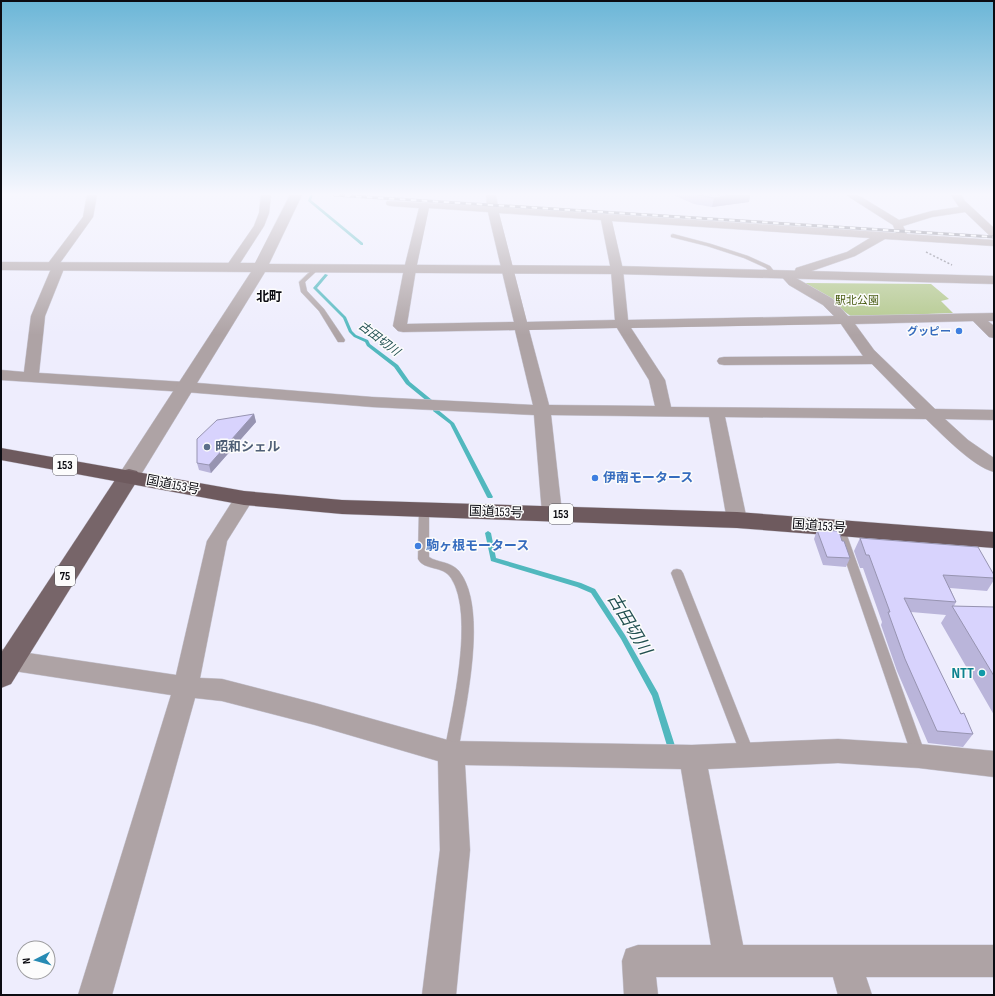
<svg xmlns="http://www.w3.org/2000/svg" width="995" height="996" font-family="'Sofia Sans Condensed','Noto Sans JP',sans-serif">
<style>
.green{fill:#b1c789}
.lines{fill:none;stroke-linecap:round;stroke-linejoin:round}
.stream{fill:#51b8be;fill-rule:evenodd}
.service-casing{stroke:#cac9d7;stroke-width:1}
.minor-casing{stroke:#cac9d7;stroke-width:1}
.tertiary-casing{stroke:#cac9d7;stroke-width:1}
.primary-casing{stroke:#cac9d7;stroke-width:1}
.trunk-casing{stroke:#cac9d7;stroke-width:1}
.path{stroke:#797984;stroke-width:1.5;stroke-dasharray:2 2;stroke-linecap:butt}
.service{fill:#aea3a5;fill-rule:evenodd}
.minor{fill:#aea3a5;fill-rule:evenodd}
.tertiary{fill:#aea3a5;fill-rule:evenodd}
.primary{fill:#776569;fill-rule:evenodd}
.trunk{fill:#6e5a5e;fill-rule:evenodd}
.rail-casing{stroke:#70707a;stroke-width:3}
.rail{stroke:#fcfcfc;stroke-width:2;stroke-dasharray:5.5;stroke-linecap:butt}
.wall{fill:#bab5da}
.shaded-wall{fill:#9794b1}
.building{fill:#d8d3fd;stroke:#9794b1}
.shop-dot{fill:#3f7fe0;stroke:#fcfcfc;stroke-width:1.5}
.service-dot{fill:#5c6f8a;stroke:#fcfcfc;stroke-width:1.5}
.culture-dot{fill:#0f9aa8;stroke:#fcfcfc;stroke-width:1.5}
.labels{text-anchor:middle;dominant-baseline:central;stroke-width:3;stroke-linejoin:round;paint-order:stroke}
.far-park-label{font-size:11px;fill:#4a5e15;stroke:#fcfcfc}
.far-shop-label{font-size:11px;font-weight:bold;fill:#366cbe;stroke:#fcfcfc;text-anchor:end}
.far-water-label{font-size:12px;font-style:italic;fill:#214f51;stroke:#fcfcfc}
.shield{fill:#fcfcfc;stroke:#545458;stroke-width:1}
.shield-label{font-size:12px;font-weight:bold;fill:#0c0c12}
.far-quarter-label{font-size:13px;font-weight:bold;fill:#0c0c12;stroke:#fcfcfc}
.service-label{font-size:13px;font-weight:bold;fill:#4e5e75;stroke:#fcfcfc;text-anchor:start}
.shop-label{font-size:13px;font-weight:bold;fill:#366cbe;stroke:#fcfcfc;text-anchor:start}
.street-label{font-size:13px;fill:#0c0c12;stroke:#fcfcfc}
.near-culture-label{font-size:16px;font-weight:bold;fill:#0d838f;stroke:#fcfcfc;text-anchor:end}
.near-water-label{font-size:17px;font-style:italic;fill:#214f51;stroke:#fcfcfc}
</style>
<rect width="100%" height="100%" fill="#eeedfd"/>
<path class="green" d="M805,283L931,284L949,299L941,301L953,313L852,317Z"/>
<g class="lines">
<path class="stream" d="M310,195H313L311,200L363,243V245H361L308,201Z
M325,274L328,275L317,288L346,317L352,331L356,335L368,340L370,344L398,365L410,382L432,400V402H428L406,384L394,367L367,346L365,342L354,337L349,332L343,318L313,288Z
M433,409H437L454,423L493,497L492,498H488L487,497L450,424L433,411Z
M488,531L491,533L496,558L581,583L595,589L625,635L658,693L676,749L675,751L672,753L669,751L668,749L652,696L621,639L591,593L577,587L491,561L485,533Z"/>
<g class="service-casing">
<path id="service" d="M673,234L711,244L748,256L770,266L777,275L772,276L766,268L744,258L707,246L671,237V235Z
M315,267L320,268L305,282L307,291L324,309L345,340L344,342H338L319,311L301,292L299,282Z
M424,507L429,510V557C438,563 450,561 459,571C489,608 465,708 458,753L456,758L451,759L446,758L444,753C452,710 475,615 451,578C443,565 424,571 418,559L419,510Z
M839,523L843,524L844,527L926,756L924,761L919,762L914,761L912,756L834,527L835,524Z
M677,569L681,570L683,573L755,755L753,760L748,761L743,760L741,755L671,573L673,570Z"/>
</g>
<g class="minor-casing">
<path id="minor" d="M87,195H97L93,217L60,263L65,266L45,316L39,373L185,382L372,397L533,405L515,330L403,332L398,331L393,326L404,269L419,208L391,206L387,205L386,203L387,201L487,206L486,195H496L498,207L896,233L893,225L846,195H858L899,220L932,211L959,207L951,195H961L965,201L994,228V237L990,236L965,212L932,217L903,226L907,234L994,240V246L885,239L855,256L806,273L803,278H796L833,299L848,316L994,313V321H988L994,326V338L989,337L973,321L855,324L874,350L935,409L994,410V420L945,419L968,440L994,458V472C972,466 943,435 926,419L725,417L747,520L744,525L737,527L730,525L727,520L709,417L551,415L562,513L559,518L552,520L545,518L542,513L534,415L372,407L185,392L1,380V370L24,372L31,316L51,269H48L46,266L83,217ZM429,208L488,212L514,322L407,324L416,269ZM499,213L601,220L611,270L615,320L527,322ZM612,221L870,238L847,252L796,268L793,275L786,271L782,272L780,275L789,285L823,305L834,316L628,320L623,270ZM841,324L863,356L724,357L719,358L717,361L719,364L724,365L872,364L916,409L671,407L665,380L631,328ZM617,328L649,380L655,406L549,405L529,330Z
M261,195H271L269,213L264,226L235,271H227L225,268L254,226L259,213Z
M244,492L251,494L254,498L227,541L200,678L222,679L315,703L451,741L692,745L838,739L919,744L994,751V777L919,768L838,763L708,769L743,945H994V977H866L872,995H838L833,977H656L658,995H624L622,961L626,949L638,945H711L681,769L465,765L470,850L456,995H422L440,850L438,761L315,725L222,701L195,698L112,995H78L171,695L1,669V649L176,675L207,541L237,494Z"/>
</g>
<g class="tertiary-casing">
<path id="tertiary" d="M290,195H302L269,264L617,266L994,276V284L617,274L265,272L137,481L129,483L121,481L118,476L251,272L1,270V262L255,263Z"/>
</g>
<g class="primary-casing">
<path id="primary" d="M129,469L137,471L140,476L11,684L1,688V653L121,471Z"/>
</g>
<g class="trunk-casing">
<path id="trunk" d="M1,448L244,491L342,500L737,512L994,532V548L737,528L342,514L244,505L1,460Z"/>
</g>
<path class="path" d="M926,252L952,265"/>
<use href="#service" class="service"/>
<use href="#minor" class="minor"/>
<use href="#tertiary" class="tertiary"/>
<use href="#primary" class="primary"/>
<use href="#trunk" class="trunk"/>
<g class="rail-casing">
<path id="rail" d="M334,195L994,237"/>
</g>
<use href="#rail" class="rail"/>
</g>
<path class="wall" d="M673,195H750L749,202L712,207L694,204Z
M254,414L256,422L211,473L199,470L197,463Z
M817,530L842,541L850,558L846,567L823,565L814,539Z
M860,538L994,575V580L987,591L950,588L956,602L954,606L994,607V715L941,623L946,615L911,612L961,714L973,734L963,747L928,743L897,671L881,625L882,622L863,568H860L854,551Z"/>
<path class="shaded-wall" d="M733,195H750L749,202L712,207L714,198Z
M254,414L256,422L211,473L209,465Z"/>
<path class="building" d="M698,195H733L714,198Z
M254,414L209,465L197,463V439L217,420Z
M817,530L839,531L842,541H844L850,558L827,557Z
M860,538L978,547L994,575V578L943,575L956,602L904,598L961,714L964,713L973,734L937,731L905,659L888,612H890L869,555H866Z
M952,606L994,607V676Z"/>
<linearGradient id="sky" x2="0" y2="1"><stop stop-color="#6bb6d7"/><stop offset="0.58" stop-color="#f7f7fe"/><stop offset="1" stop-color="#f7f7fe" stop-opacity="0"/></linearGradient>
<rect width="995" height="335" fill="url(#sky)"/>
<g class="shop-dot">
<circle cx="959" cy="331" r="4"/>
<circle cx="595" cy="478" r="4"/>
<circle cx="418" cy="546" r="4"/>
</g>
<circle class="service-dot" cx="207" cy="447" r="4"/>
<circle class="culture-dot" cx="982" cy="673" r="4"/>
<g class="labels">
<g class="far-park-label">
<text x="857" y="300">駅北公園</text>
</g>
<g class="far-shop-label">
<text x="951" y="331">グッピー</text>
</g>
<g class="far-water-label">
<text transform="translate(379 339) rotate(37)">古田切川</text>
</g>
<g class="shield">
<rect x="53" y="455" width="24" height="20" rx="3"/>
<rect x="549" y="504" width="24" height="20" rx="3"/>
<rect x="55" y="566" width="20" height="20" rx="3"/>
</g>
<g class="shield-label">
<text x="65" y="465">153</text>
<text x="561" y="514">153</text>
<text x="65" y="576">75</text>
</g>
<g class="far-quarter-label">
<text x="269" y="297">北町</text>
</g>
<g class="service-label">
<text x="215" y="447">昭和シェル</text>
</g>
<g class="shop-label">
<text x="603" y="478">伊南モータース</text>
<text x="426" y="546">駒ヶ根モータース</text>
</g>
<g class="street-label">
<text transform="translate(173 485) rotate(11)">国道153号</text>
<text transform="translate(496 512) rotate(2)">国道153号</text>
<text transform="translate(819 526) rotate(4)">国道153号</text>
</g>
<g class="near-culture-label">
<text x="974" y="673">NTT</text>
</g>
<g class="near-water-label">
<text transform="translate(629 624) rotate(59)">古田切川</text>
</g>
</g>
<rect width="995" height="996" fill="none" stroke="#0c0c12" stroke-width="4"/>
<g transform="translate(36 960) rotate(264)"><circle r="19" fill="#fcfcfc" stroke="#9c9c9e"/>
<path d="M0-3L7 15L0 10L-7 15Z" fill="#268ab3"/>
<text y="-6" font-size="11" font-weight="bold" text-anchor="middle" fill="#0c0c12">N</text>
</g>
</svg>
